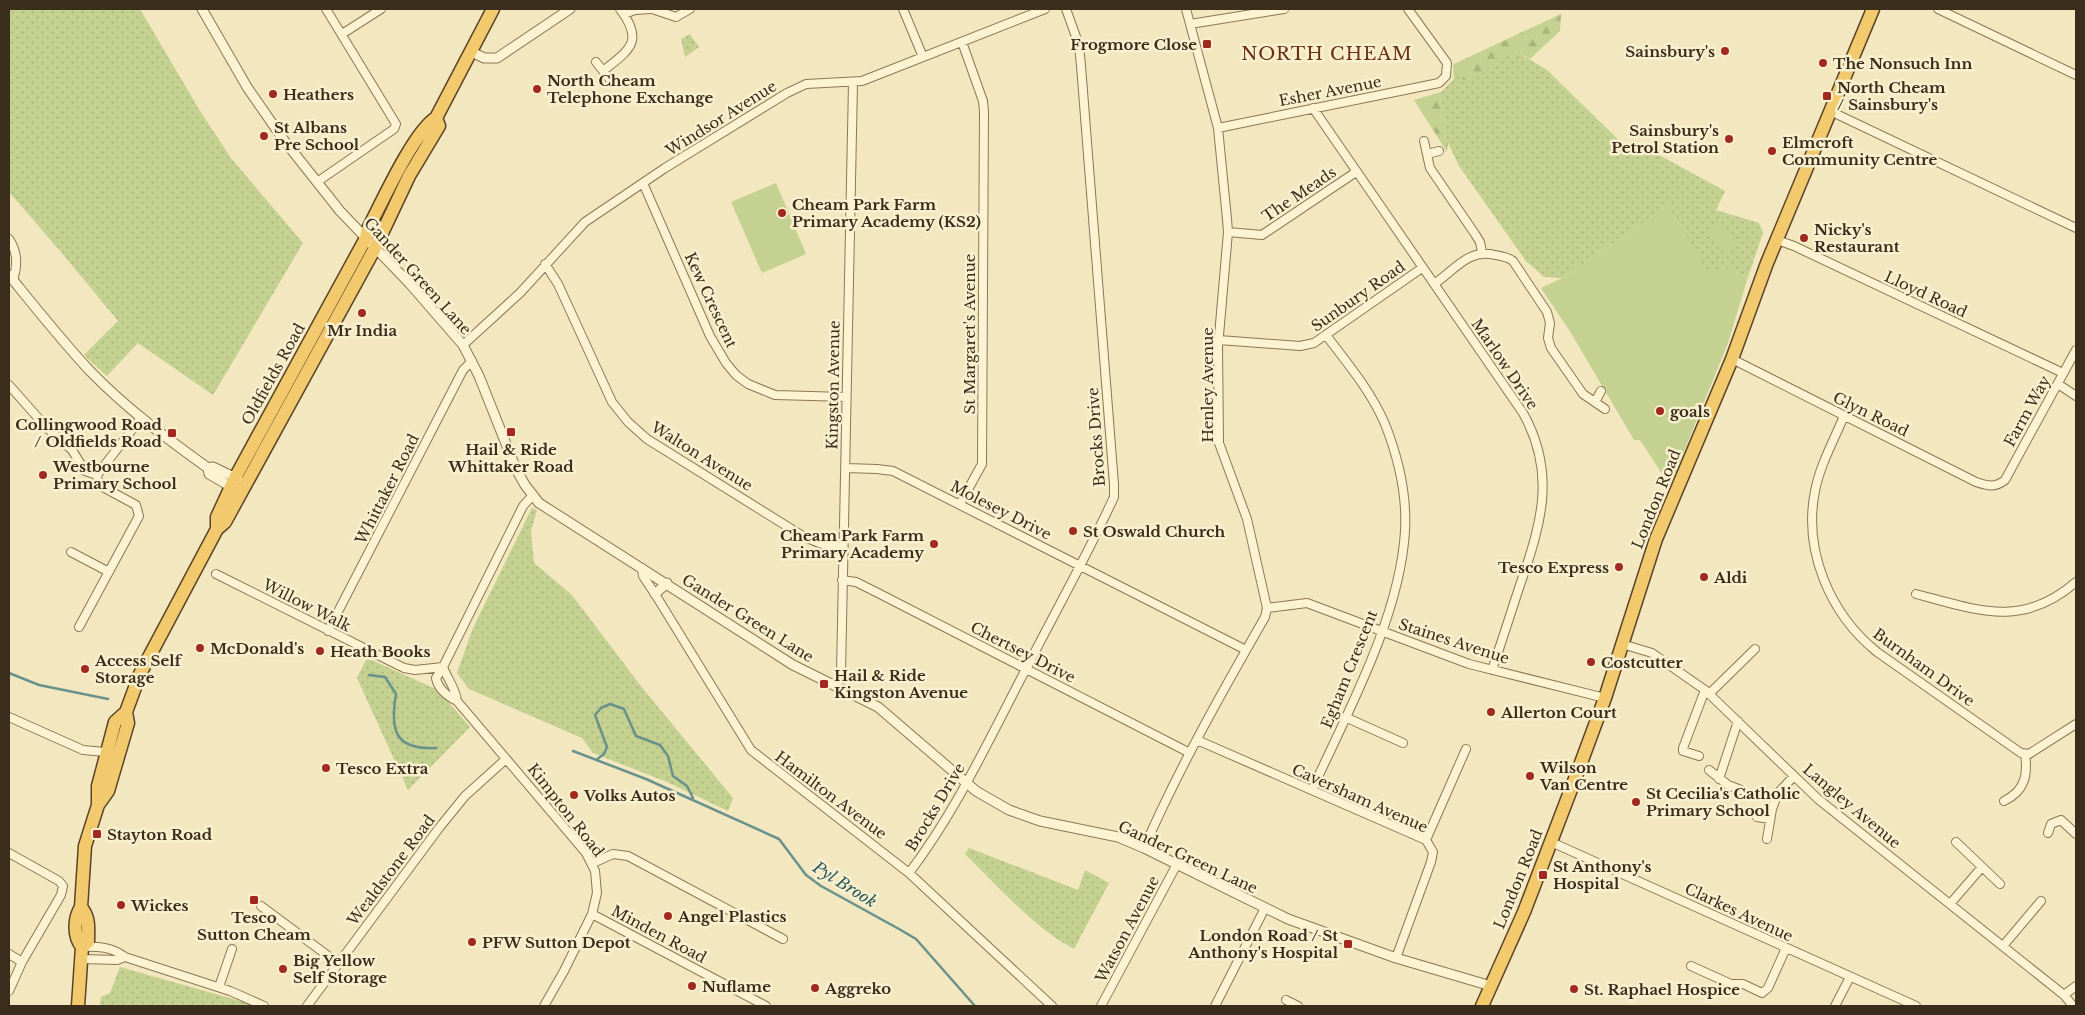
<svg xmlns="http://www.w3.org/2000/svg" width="2085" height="1015" font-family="'Libre Baskerville',serif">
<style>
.green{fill:url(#green-dots)}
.forest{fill:url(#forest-firs)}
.pitch{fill:#c4d191}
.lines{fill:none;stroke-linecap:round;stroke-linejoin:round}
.stream{stroke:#68928b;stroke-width:2.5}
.minor-casing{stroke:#8c7755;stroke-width:10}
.tertiary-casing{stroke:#8c7755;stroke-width:11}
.trunk-casing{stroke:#59442a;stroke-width:15}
.minor{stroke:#fcf3d2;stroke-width:8}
.tertiary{stroke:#fcf3d2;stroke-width:9}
.trunk{stroke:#f2c96c;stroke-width:12}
.poi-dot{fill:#a1291f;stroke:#f9f0cf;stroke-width:2}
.labels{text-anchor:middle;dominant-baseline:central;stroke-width:5;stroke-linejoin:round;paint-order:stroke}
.poi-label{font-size:15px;font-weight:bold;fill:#3a2d1b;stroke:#f9f0cf;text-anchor:start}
.street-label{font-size:15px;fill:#3a2d1b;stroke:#f9f0cf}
.water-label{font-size:16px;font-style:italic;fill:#295b5c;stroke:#f9f0cf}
.quarter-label{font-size:18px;letter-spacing:1px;fill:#6b2f16;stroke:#f9f0cf}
</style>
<defs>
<pattern id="green-dots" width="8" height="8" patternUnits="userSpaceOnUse" patternTransform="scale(1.25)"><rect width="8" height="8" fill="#c4d191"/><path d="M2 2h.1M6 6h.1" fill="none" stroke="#a9b47c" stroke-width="1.8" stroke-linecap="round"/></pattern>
<pattern id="forest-firs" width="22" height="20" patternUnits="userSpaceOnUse" patternTransform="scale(1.25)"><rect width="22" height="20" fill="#c4d191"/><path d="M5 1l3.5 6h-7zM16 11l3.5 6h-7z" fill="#a9b47c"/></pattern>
</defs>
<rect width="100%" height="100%" fill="#f2e7be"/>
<path class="green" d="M9,9H140L200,111L231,158L303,243L213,395L138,343L107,376L84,355L118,321L61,252L9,192Z
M690,34L699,47L685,57L681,39Z
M1516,51L1547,70L1628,149L1637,143L1725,191L1716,210L1759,223L1763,233L1748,277L1724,268L1706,271L1668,206L1562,278L1544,277L1526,261L1459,166L1448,143L1443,121L1441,92L1454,79L1453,66L1464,72L1499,56Z
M532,508L537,510L531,531L534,563L572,595L640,685L733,798L728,811L667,782L593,753L582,738L469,689L457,673L473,628Z
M367,658L438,690L470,727L408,790L357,678Z
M969,848L1078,890L1085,870L1109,883L1074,949C1035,929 997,885 965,854Z
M120,967L247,1003L253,1006H100L101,997L110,993Z"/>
<path class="forest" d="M1561,14L1560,31L1530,59L1516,51C1510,54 1504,56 1498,60C1483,70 1464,96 1453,66L1454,64Z
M1441,92L1443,121L1448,143L1447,152L1414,100Z"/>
<path class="pitch" d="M776,183L806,254L762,273L731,202Z
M1668,206L1706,270L1724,268L1748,277L1728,343L1670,486L1640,440H1634L1571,333L1541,288L1562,278Z
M1720,225L1736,246L1725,255L1709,233Z"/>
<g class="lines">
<path class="stream" d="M9,673L39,685L108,699
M369,675L385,677L396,694C390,730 394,750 436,748
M573,751L646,779L779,839L806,875L821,886L899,929L916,939L975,1006
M596,760L604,754L607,747L595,715L601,708L610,704L624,709L636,736L660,745L668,756L673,776L687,786L693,798"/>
<g class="minor-casing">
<path id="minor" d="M652,9L676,17L690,9
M903,9L923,57
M1938,9L2076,75
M624,14L635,10L650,9
M1190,24L1284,9
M342,34L381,9
M596,62L611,81
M603,71C629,50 645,42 620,9
M1313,108L1523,413C1556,472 1542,522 1521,582C1511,612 1502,641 1492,670
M1830,111L2076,228
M1218,128L1439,83L1446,76L1447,63L1408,9
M1424,141L1430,168L1475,234L1480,242L1482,252
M1427,154L1439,151
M317,182L394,129L396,124L326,9
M643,183L710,336L726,363L736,375L748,384L775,395L846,397
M1228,232L1262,235L1356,172
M9,239C18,252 18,265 13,280
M1777,240L1794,246L2063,373
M545,264L558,284L612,402L628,422L647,439L801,535C815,542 827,547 843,547
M1434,284C1454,271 1468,248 1495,255C1501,256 1508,257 1513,261L1547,312L1550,323L1548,338L1551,348L1583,394L1605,409
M1219,340L1300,346L1314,343L1422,268
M463,345L520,293L585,222L665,168L787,93L806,84L862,81L1045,9
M1732,359L1976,482C1988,486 1995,488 2005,480L2076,350
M2058,384L2076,396
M9,385L47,428L72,450L85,471L97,475
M1595,402L1601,391
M1844,416C1834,440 1820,465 1815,491C1803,551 1830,614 1877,652L2021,753L2029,754L2076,724
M846,468L877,469L893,471L1246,650
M97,475L141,418
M533,495L523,506L443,667L436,678C438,689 447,696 457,701L586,853L595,871L597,893L592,914L564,971L544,1006
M960,504L982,464L984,112L983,101L962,42
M71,552L109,572
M642,568L643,576L655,594L751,750L909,873L1052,1006
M216,574L404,668L415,670L443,667
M842,580L856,582L876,592L1190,753
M1916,594C1977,610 2022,629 2076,582
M1267,608L1307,603L1469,664L1605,698
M79,627L139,516L136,505L101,486L98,483L97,475
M328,631L463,370L472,361
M1622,644L1652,653L1705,690L1818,799L2064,995L2073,1006
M443,667C447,678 456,689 457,701
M837,686L841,673L853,83
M1709,694L1755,649
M9,717L83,750L105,752
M1345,717L1403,743
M1197,740L1426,840L1433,852L1431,862L1396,958
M1699,756L1683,751V748L1705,690
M1709,770L1728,785L1741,790
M1719,779L1738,721
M1312,790C1347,713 1400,617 1405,531C1407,496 1398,457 1385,424C1371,391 1347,363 1326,335
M2004,801C2025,791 2028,775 2025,754
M1757,817L1770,819
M2048,833L2051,824L2061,820L2076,834
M1767,839L1772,809L1778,793L1794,776
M1426,840L1466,749
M1551,842L1916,1006
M1956,842L2000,884
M1144,848C1179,768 1222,692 1265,617L1267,608L1247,519L1219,443L1218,347L1228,232L1227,219L1218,128L1186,9
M9,853L59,881L63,886L61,895L22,962L9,991
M593,863L613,854L628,856L783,939
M909,873C957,810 989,739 1026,669C1055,612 1087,556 1114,497V484L1081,66L1079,45L1066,9
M1950,904L1982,867
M261,906L339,964
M592,914L766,1006
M2003,946L2041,901
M82,947C98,946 112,947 125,957L230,991L264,1006
M9,954L22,962
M82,959L117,960L125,957
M1691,966L1731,984H1743L1762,993L1768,988L1786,948
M219,987L232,949
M2064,995L2076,986
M1286,1000L1298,1006
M307,1006L439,828L465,796L506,759
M1101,1006L1177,864
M1215,1006L1265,908
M1835,1006L1850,977"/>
</g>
<g class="tertiary-casing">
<path id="tertiary" d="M202,9L247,87L283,139L340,211L410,284L463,345L479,376L516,469L525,485L539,503L793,665L878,707L976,791L1009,810L1040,821L1118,837L1144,848L1288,919L1396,958L1491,986
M470,51L484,58H497L570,9
M9,275C35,307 61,340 90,371C126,408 166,438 208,468L209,474L235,489
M208,468L213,467L238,479
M655,594L667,583"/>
</g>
<g class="trunk-casing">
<path id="trunk" d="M217,529V517L235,478L366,238L368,229C381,204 414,131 436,118L493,9
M98,805V786L115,722L126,712L140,674L217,529L225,522L375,248L409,176L439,126L436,118
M81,907C90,918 88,928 88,942L82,947
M78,1006L82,947C73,936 74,918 81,907L85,846L98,805L108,791L128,723L126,712
M1482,1006L1524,912L1578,771L1605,698L1656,539L1732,359L1767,263L1873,9"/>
</g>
<use href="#minor" class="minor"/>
<use href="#tertiary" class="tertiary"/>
<use href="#trunk" class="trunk"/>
</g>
<g class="poi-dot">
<rect x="1202" y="39" width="10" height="10" rx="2.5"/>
<circle cx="1725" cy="51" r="5"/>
<circle cx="1823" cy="63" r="5"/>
<circle cx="537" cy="89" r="5"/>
<circle cx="273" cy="94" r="5"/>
<rect x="1822" y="91" width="10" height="10" rx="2.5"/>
<circle cx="264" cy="136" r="5"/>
<circle cx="1729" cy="139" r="5"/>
<circle cx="1772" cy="151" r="5"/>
<circle cx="782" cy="213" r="5"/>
<circle cx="1804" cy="238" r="5"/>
<circle cx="362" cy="313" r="5"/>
<circle cx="1660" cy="411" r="5"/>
<rect x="506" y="427" width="10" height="10" rx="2.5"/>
<rect x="167" y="428" width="10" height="10" rx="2.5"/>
<circle cx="43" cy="475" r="5"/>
<circle cx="1073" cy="531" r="5"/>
<circle cx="934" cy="544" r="5"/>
<circle cx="1619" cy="567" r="5"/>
<circle cx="1704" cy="577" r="5"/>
<circle cx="200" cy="648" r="5"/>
<circle cx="320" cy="651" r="5"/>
<circle cx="1591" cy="662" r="5"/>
<circle cx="85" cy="669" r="5"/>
<rect x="819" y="679" width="10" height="10" rx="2.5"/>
<circle cx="1491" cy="712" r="5"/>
<circle cx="326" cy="768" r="5"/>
<circle cx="1530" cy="776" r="5"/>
<circle cx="574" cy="795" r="5"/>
<circle cx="1636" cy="802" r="5"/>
<rect x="92" y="829" width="10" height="10" rx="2.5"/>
<rect x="1538" y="870" width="10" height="10" rx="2.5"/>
<rect x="249" y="895" width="10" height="10" rx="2.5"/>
<circle cx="121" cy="905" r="5"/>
<circle cx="668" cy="916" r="5"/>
<circle cx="472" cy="942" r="5"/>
<rect x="1343" y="939" width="10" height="10" rx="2.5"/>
<circle cx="283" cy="969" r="5"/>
<circle cx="692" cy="986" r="5"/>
<circle cx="815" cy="988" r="5"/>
<circle cx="1574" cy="989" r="5"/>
</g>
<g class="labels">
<g class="poi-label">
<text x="1197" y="44" text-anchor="end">Frogmore Close</text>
<text x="1715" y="51" text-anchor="end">Sainsbury's</text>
<text x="1833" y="63">The Nonsuch Inn</text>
<text x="547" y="80">North Cheam<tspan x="547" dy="17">Telephone Exchange</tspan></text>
<text x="1837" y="87">North Cheam<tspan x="1837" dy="17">/ Sainsbury's</tspan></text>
<text x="283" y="94">Heathers</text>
<text x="274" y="127">St Albans<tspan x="274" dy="17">Pre School</tspan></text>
<text x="1719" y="130" text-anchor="end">Sainsbury's<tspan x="1719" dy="17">Petrol Station</tspan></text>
<text x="1782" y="142">Elmcroft<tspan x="1782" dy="17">Community Centre</tspan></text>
<text x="792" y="204">Cheam Park Farm<tspan x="792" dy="17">Primary Academy (KS2)</tspan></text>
<text x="1814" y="229">Nicky's<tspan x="1814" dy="17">Restaurant</tspan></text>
<text x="362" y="330" text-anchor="middle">Mr India</text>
<text x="1670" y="411">goals</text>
<text x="162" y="424" text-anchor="end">Collingwood Road<tspan x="162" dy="17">/ Oldfields Road</tspan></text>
<text x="511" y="449" text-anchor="middle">Hail &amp; Ride<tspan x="511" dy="17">Whittaker Road</tspan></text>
<text x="53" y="466">Westbourne<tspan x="53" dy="17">Primary School</tspan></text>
<text x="1083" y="531">St Oswald Church</text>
<text x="924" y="535" text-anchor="end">Cheam Park Farm<tspan x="924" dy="17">Primary Academy</tspan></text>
<text x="1609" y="567" text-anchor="end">Tesco Express</text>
<text x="1714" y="577">Aldi</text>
<text x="210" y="648">McDonald's</text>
<text x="330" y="651">Heath Books</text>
<text x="95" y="660">Access Self<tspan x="95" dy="17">Storage</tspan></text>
<text x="1601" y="662">Costcutter</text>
<text x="834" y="675">Hail &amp; Ride<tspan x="834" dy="17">Kingston Avenue</tspan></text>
<text x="1501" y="712">Allerton Court</text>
<text x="1540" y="767">Wilson<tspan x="1540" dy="17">Van Centre</tspan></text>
<text x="336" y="768">Tesco Extra</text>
<text x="1646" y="793">St Cecilia's Catholic<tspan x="1646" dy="17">Primary School</tspan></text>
<text x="584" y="795">Volks Autos</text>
<text x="107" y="834">Stayton Road</text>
<text x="1553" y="866">St Anthony's<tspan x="1553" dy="17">Hospital</tspan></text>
<text x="131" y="905">Wickes</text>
<text x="678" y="916">Angel Plastics</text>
<text x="254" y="917" text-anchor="middle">Tesco<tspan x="254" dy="17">Sutton Cheam</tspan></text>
<text x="1338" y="935" text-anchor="end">London Road / St<tspan x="1338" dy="17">Anthony's Hospital</tspan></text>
<text x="482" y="942">PFW Sutton Depot</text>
<text x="293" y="960">Big Yellow<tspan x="293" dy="17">Self Storage</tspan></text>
<text x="702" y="986">Nuflame</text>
<text x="825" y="988">Aggreko</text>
<text x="1584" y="989">St. Raphael Hospice</text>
</g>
<g class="street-label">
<text transform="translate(1330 91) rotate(-11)">Esher Avenue</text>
<text transform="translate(721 118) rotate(-32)">Windsor Avenue</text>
<text transform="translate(1299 194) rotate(-34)">The Meads</text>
<text transform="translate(418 276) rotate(48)">Gander Green Lane</text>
<text transform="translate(1926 294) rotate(25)">Lloyd Road</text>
<text transform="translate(1358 296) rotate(-35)">Sunbury Road</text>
<text transform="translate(711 300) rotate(65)">Kew Crescent</text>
<text transform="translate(969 334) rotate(-90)">St Margaret's Avenue</text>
<text transform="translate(1505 364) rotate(56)">Marlow Drive</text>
<text transform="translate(273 374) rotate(-61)">Oldfields Road</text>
<text transform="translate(833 385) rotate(-89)">Kingston Avenue</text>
<text transform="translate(1207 385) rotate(-90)">Henley Avenue</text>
<text transform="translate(2027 411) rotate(-61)">Farm Way</text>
<text transform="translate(1871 414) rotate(26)">Glyn Road</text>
<text transform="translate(1096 437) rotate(-94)">Brocks Drive</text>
<text transform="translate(702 456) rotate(32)">Walton Avenue</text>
<text transform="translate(387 489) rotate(-63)">Whittaker Road</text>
<text transform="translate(1656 499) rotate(-68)">London Road</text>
<text transform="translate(1001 510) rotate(27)">Molesey Drive</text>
<text transform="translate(307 605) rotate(27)">Willow Walk</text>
<text transform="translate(748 618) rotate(32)">Gander Green Lane</text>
<text transform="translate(1454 641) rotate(18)">Staines Avenue</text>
<text transform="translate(1023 652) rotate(27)">Chertsey Drive</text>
<text transform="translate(1924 667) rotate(36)">Burnham Drive</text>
<text transform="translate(1349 669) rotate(-68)">Egham Crescent</text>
<text transform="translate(831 795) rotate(37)">Hamilton Avenue</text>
<text transform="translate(1360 798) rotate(24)">Caversham Avenue</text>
<text transform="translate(1852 806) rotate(40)">Langley Avenue</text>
<text transform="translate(935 807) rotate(-59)">Brocks Drive</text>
<text transform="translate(566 810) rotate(52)">Kimpton Road</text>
<text transform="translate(1188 857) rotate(25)">Gander Green Lane</text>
<text transform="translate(391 870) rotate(-53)">Wealdstone Road</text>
<text transform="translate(1518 879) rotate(-68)">London Road</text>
<text transform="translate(1739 912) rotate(25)">Clarkes Avenue</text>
<text transform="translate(1127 929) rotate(-62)">Watson Avenue</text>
<text transform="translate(659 934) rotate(28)">Minden Road</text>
</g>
<g class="water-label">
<text transform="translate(845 884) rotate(32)">Pyl Brook</text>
</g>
<g class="quarter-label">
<text x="1327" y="54">NORTH CHEAM</text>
</g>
</g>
<rect width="2085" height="1015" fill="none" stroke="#3a2d1b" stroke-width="20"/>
</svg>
